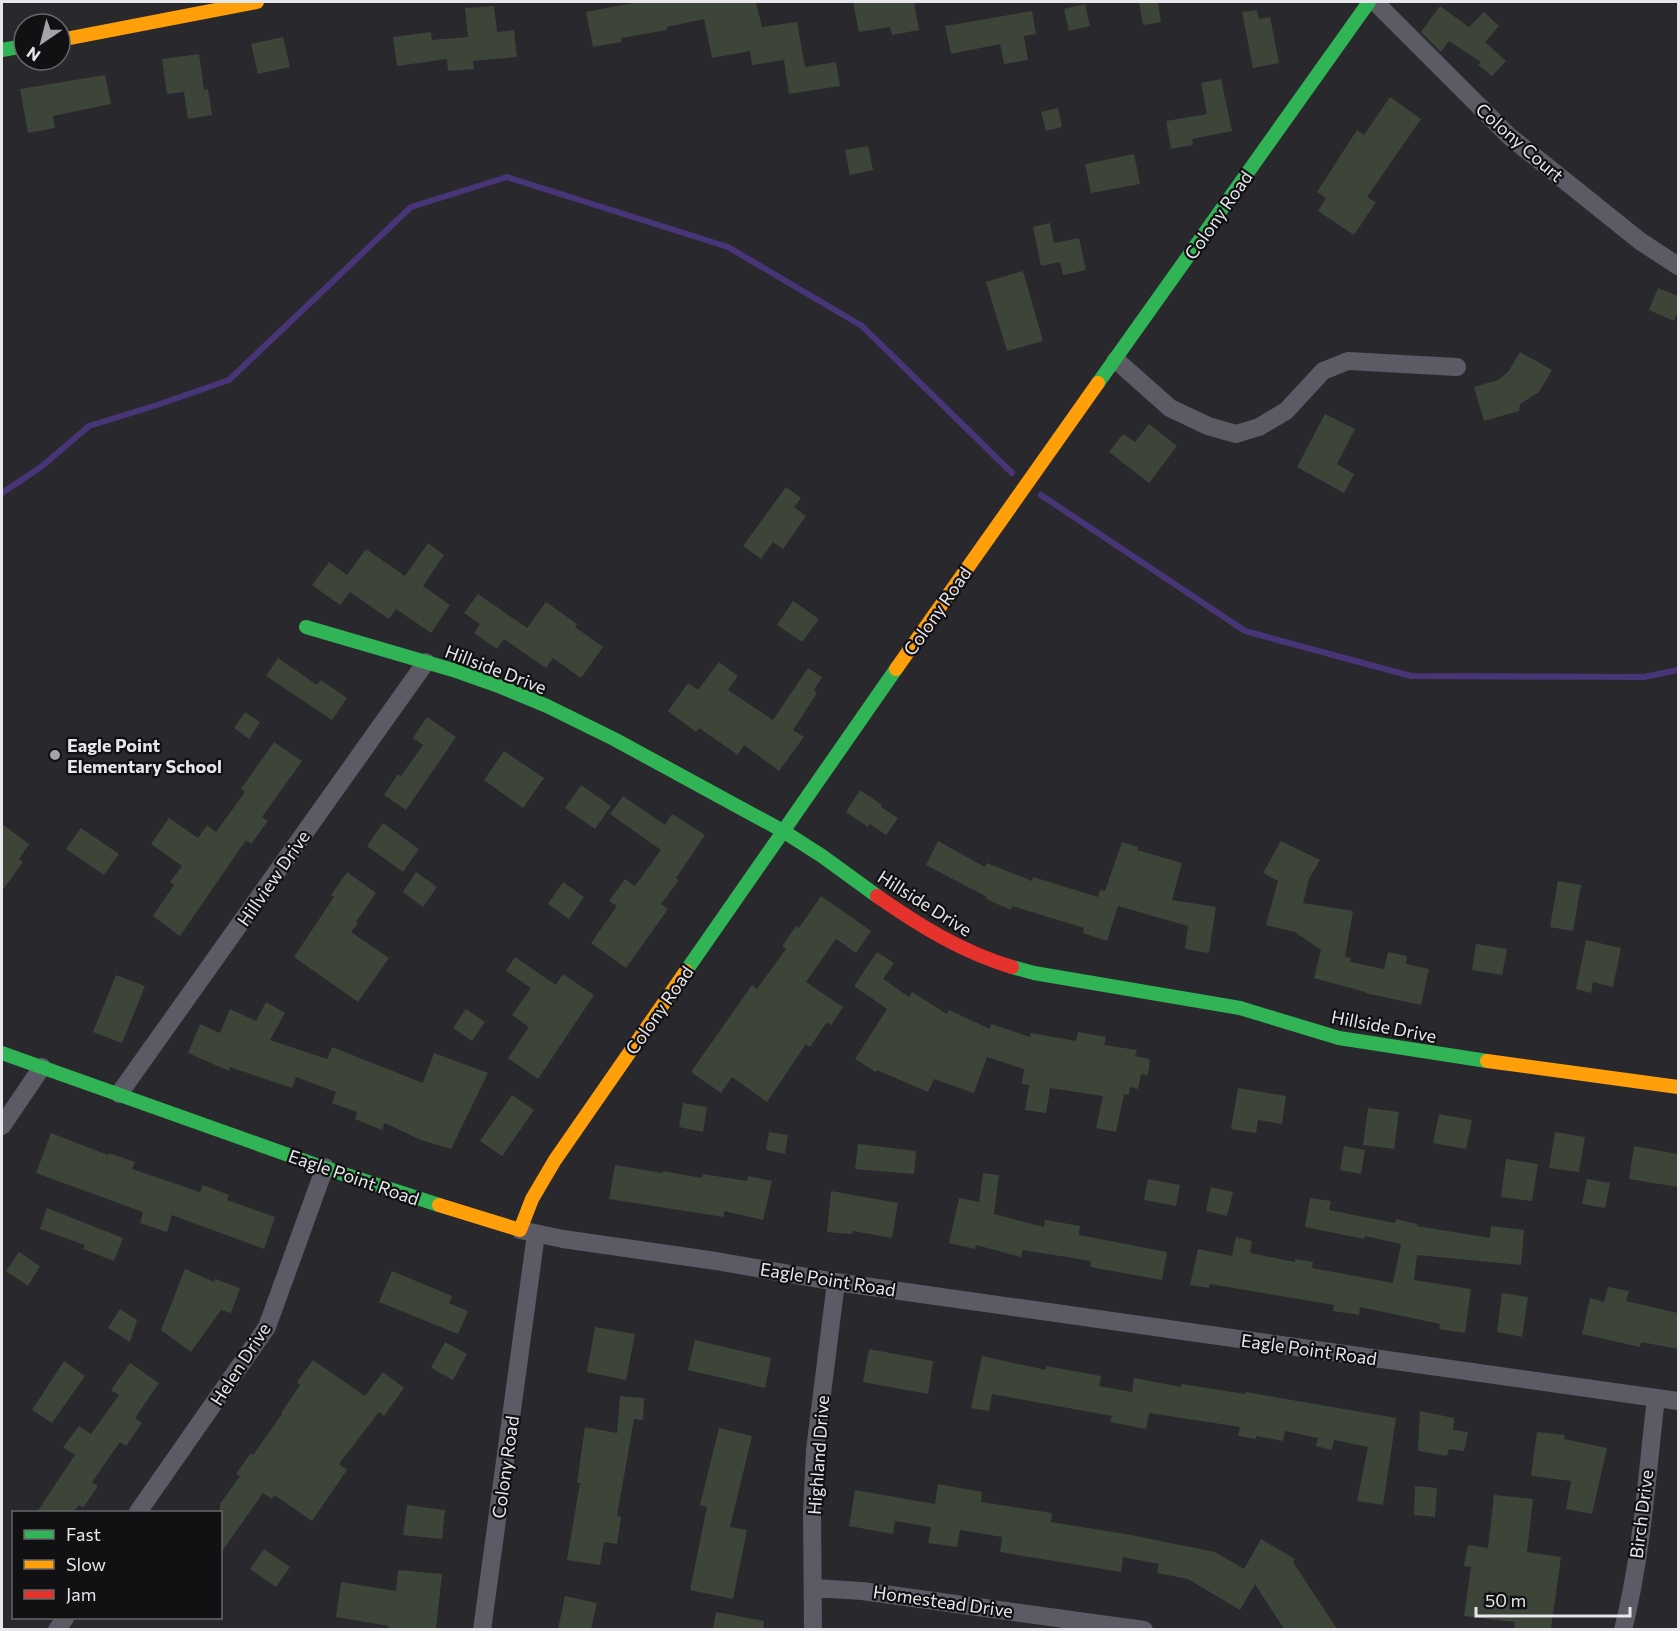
<svg xmlns="http://www.w3.org/2000/svg" width="1680" height="1631" font-family="Commissioner,sans-serif">
<style>
.lines{fill:none;stroke-linecap:round;stroke-linejoin:round}
.stream{stroke:#483578;stroke-width:6}
.building{fill:#3d4539}
.street{stroke:#5c5a64;stroke-width:18}
.fast{stroke:#30b455;stroke-width:14}
.slow{stroke:#ff9f0a;stroke-width:14}
.jam{stroke:#e5322d;stroke-width:14}
.poi-dot{fill:#a4a4a8;stroke:#111013;stroke-width:2}
.labels{text-anchor:middle;dominant-baseline:central;stroke-width:4.5;stroke-linejoin:round;paint-order:stroke}
.street-label{font-size:18px;fill:#e7e7eb;stroke:#111013}
.poi-label{font-size:18px;font-weight:bold;fill:#e7e7eb;stroke:#111013;text-anchor:start}
</style>
<rect width="100%" height="100%" fill="#29282d"/>
<g class="lines">
<path class="stream" d="M2,493L41,467L89,426L157,405L229,380L411,207L507,177L728,247L862,326L1012,473
M1041,495L1245,631L1411,676L1644,677L1678,670"/>
</g>
<path class="building" d="M633,2H756L762,27L797,22L805,67L836,62L840,86L789,94L784,60L752,65L750,51L712,58L704,19L667,27V30L621,38V42L593,47L586,12L633,3Z
M853,2H914L919,30L892,35L890,27L859,32Z
M1139,2H1158L1161,22L1143,25Z
M1085,4L1090,26L1069,31L1064,9Z
M494,6L497,32L514,30L517,57L473,61L474,69L448,71L447,59L397,66L393,37L431,32L432,40L468,37L465,8Z
M1440,6L1469,27L1484,12L1499,26L1485,42L1506,61L1492,76L1478,65L1481,62L1449,41L1441,52L1421,32Z
M1257,10L1259,19L1270,17L1279,63L1253,68L1242,12Z
M1032,11L1036,34L1024,36L1028,60L1004,64L1000,44L951,54L945,26Z
M283,37L290,67L258,74L251,44Z
M199,54L204,90L208,89L212,115L188,119L184,92L167,94L162,59Z
M105,75L111,104L53,116L55,128L28,133L20,89Z
M1221,79L1232,131L1192,139L1193,145L1171,149L1166,121L1207,114L1201,83Z
M1390,97L1421,119L1367,197L1376,202L1354,235L1318,211L1326,198L1317,192L1357,130L1364,135Z
M1058,108L1062,127L1046,131L1041,112Z
M868,146L873,170L850,175L845,150Z
M1134,154L1140,184L1091,193L1085,164Z
M1050,223L1054,243L1079,238L1086,270L1063,275L1060,262L1041,266L1033,227Z
M1023,271L1043,341L1007,351L986,282Z
M1658,288L1678,296V311L1674,321L1649,310Z
M1520,352L1552,370L1539,392L1520,404L1519,411L1484,421L1474,387L1498,380L1508,372Z
M1325,414L1355,429L1337,464L1354,474L1344,493L1297,467Z
M1149,424L1177,446L1149,483L1109,452L1123,434L1135,442Z
M786,487L801,498L794,507L806,516L783,549L773,542L761,559L743,546Z
M428,543L444,555L423,586L450,605L431,633L396,609L389,619L350,592L340,605L312,585L329,562L347,575L366,549L405,576Z
M478,594L527,628L546,602L577,624L575,627L603,647L581,678L553,658L546,668L504,639L497,649L474,633L480,624L464,613Z
M793,601L819,619L802,642L777,625Z
M278,658L317,685L321,680L347,698L332,720L266,676Z
M719,662L738,676L728,690L773,720L808,668L822,677L814,690L817,693L793,730L804,737L779,771L744,745L738,755L699,728L696,732L668,711L688,683L698,690Z
M245,712L260,722L249,739L234,728Z
M427,717L456,737L406,810L384,795L398,774L401,776L423,745L413,738Z
M274,742L302,761L262,817L268,821L251,844L246,840L180,936L153,916L174,885L170,882L182,866L151,844L169,818L198,838L207,825L216,832L245,792L241,789Z
M504,751L544,778L523,808L484,780Z
M581,785L611,806L595,829L565,808Z
M860,790L882,805L881,807L898,818L886,835L870,824L868,827L846,812Z
M623,796L665,825L672,814L705,835L676,878L679,880L661,904L668,909L626,968L591,943L617,906L609,901L625,879L635,886L661,850L610,814Z
M383,823L419,849L403,872L367,846Z
M2,824L29,844L19,859L23,862L2,891Z
M81,828L119,854L104,875L66,849Z
M938,841L985,867L987,863L1032,881L1033,877L1098,897L1100,890L1105,891L1122,842L1138,847L1137,850L1182,863L1172,900L1216,907L1209,953L1185,949L1188,926L1118,906L1107,941L1083,933L1084,928L1012,906L1011,910L986,899L987,897L926,865Z
M1281,841L1320,860L1309,879L1303,903L1353,911L1345,957L1351,958L1350,962L1384,969L1388,952L1407,956L1406,964L1429,969L1421,1005L1365,993V992L1314,978L1321,950L1295,932L1266,925L1278,881L1263,873Z
M347,872L376,893L356,922L358,923L351,932L389,958L358,1002L294,957L334,897L331,895Z
M416,872L437,887L423,907L403,892Z
M1558,881L1581,885L1573,931L1550,927Z
M563,882L584,897L569,919L548,904Z
M821,896L871,931L856,953L836,939L806,982L843,1007L831,1025L827,1022L810,1047L806,1044L767,1102L732,1077L721,1093L691,1072L752,985L757,989L786,949L782,946L796,926L799,928Z
M1586,940L1621,948L1613,987L1593,982L1591,993L1576,989Z
M1476,944L1507,949L1502,975L1472,970Z
M877,952L894,963L883,979L909,997L912,992L947,1014L949,1010L990,1029L991,1024L1030,1037L1031,1033L1076,1041L1078,1032L1106,1037L1104,1045L1137,1050L1135,1056L1150,1059L1148,1075L1141,1074L1138,1089L1130,1087L1129,1095L1124,1094L1116,1132L1096,1128L1103,1096L1050,1088L1046,1113L1025,1110L1029,1085L1022,1084L1024,1069L987,1057L974,1093L934,1079L928,1092L877,1070L876,1072L855,1059L887,1009L854,986Z
M515,957L556,985L563,974L594,995L538,1079L508,1058L529,1027L512,1015L531,988L506,971Z
M116,975L145,986L122,1043L93,1032Z
M266,1002L285,1013L270,1040L327,1059L332,1047L423,1083L434,1053L488,1073L451,1149L421,1140L385,1123L382,1130L355,1119L357,1112L332,1103L336,1092L296,1077L292,1088L230,1067L229,1071L188,1053L200,1024L220,1033L230,1009L256,1021Z
M466,1009L485,1022L472,1041L453,1028Z
M1238,1088L1286,1096L1282,1124L1258,1120L1256,1133L1231,1129Z
M512,1095L534,1110L502,1156L480,1141Z
M683,1103L707,1107L703,1132L679,1127Z
M1368,1108L1399,1112L1394,1149L1363,1145Z
M1439,1114L1472,1120L1466,1149L1433,1143Z
M769,1132L788,1135L785,1154L766,1150Z
M1555,1132L1585,1137L1579,1172L1549,1168Z
M51,1133L108,1155L109,1153L135,1162L132,1169L200,1192L203,1185L229,1195L227,1200L275,1217L264,1249L172,1215L167,1232L140,1223L143,1212L36,1173Z
M858,1144L916,1151L914,1174L855,1169Z
M1344,1146L1365,1150L1361,1174L1340,1170Z
M1634,1146L1678,1154V1187L1629,1179Z
M1506,1159L1538,1164L1532,1201L1501,1197Z
M615,1165L662,1173L663,1171L702,1178L703,1174L747,1181L748,1176L772,1181L763,1220L724,1211V1217L609,1199Z
M983,1173L999,1175L994,1214L1044,1227L1045,1220L1080,1226L1079,1235L1167,1252L1162,1280L1090,1267L1091,1261L1023,1250L1021,1257L976,1245L975,1249L949,1243L959,1198L979,1202Z
M1148,1179L1180,1185L1176,1206L1144,1200Z
M1587,1179L1610,1183L1605,1208L1582,1204Z
M1211,1187L1233,1192L1227,1216L1206,1211Z
M831,1191L898,1203L892,1238L853,1231L852,1234L827,1232Z
M1310,1198L1331,1201L1329,1210L1395,1223L1396,1219L1417,1224V1226L1490,1238L1491,1226L1524,1230L1521,1265L1417,1255L1414,1280L1471,1289L1465,1333L1439,1329L1440,1324L1360,1307L1359,1315L1333,1311L1334,1305L1210,1284L1209,1288L1190,1285L1198,1249L1232,1256L1236,1237L1252,1241L1250,1253L1295,1262V1259L1313,1262L1312,1268L1393,1283L1401,1244L1365,1236L1364,1239L1305,1227Z
M47,1208L123,1238L114,1261L83,1249L85,1245L40,1229Z
M19,1252L40,1266L28,1286L6,1271Z
M185,1269L214,1282L215,1279L240,1288L231,1313L221,1310L191,1352L161,1330Z
M392,1271L452,1296L449,1303L468,1311L458,1334L379,1302Z
M1608,1287L1629,1291L1626,1301L1678,1313V1349L1641,1342L1640,1347L1582,1334L1590,1298L1604,1302Z
M1502,1293L1528,1297L1522,1337L1497,1332Z
M120,1309L137,1320L130,1342L108,1328Z
M595,1327L635,1334L626,1380L587,1372Z
M695,1340L771,1358L765,1388L688,1370Z
M445,1342L467,1354L453,1380L431,1368Z
M869,1349L933,1361L928,1394L863,1382Z
M982,1356L1046,1370V1366L1101,1376L1099,1386L1132,1392L1134,1378L1181,1387L1182,1384L1245,1394L1246,1392L1396,1418L1383,1505L1357,1501L1368,1447L1334,1440L1332,1450L1316,1446L1318,1438L1285,1431L1283,1441L1256,1436V1439L1238,1436L1240,1427L1149,1413L1146,1429L1110,1422L1112,1416L992,1394L989,1411L971,1408Z
M313,1360L365,1396L383,1372L404,1388L384,1416L379,1412L339,1464L347,1470L312,1521L274,1495L272,1499L263,1493L220,1554V1504L240,1476L236,1474L251,1453L253,1455L282,1414L281,1413L300,1385L297,1382Z
M64,1361L85,1376L52,1423L32,1410Z
M130,1363L159,1383L135,1418L142,1423L126,1446L120,1442L92,1482L98,1486L83,1508L79,1505L73,1512H37L75,1455L63,1447L79,1426L91,1434L119,1395L111,1390Z
M620,1396L644,1398L643,1420L634,1419L617,1516L621,1517L617,1544L604,1542L600,1565L567,1560L580,1483H577L585,1427L617,1433Z
M1420,1411L1454,1418L1453,1430L1468,1432L1464,1451L1449,1449L1447,1456L1418,1451Z
M719,1428L752,1436L730,1527L747,1530L733,1599L690,1590L707,1507L700,1505Z
M1537,1432L1565,1435L1564,1439L1607,1448L1592,1514L1566,1509L1571,1481L1531,1476Z
M938,1484L982,1492L981,1502L1052,1513L1051,1522L1131,1535L1215,1552L1244,1569L1261,1539L1295,1559L1293,1562L1337,1629H1284L1255,1584L1240,1610L1188,1579L1157,1573L1159,1564L1123,1557L1121,1572L1000,1552L1002,1537L960,1530L957,1547L928,1543L931,1527L895,1521L893,1534L849,1526L855,1490L935,1504Z
M1415,1486L1437,1488L1435,1517L1414,1515Z
M1494,1495L1533,1499L1527,1552L1561,1557L1551,1629H1514L1515,1622L1464,1616L1471,1567L1464,1566L1468,1545L1488,1548Z
M407,1505L445,1510L442,1539L403,1535Z
M264,1549L290,1567L276,1587L250,1569Z
M398,1570L442,1574L436,1629H388L389,1626L336,1617L341,1582L396,1591Z
M565,1596L597,1603L591,1629H558Z
M716,1612L764,1621L763,1629H713Z"/>
<g class="lines">
<path class="street" d="M1375,2L1509,136L1640,241L1678,266
M1116,360L1170,408L1208,426L1236,434L1259,427L1286,411L1323,371L1348,361L1457,367
M119,1094L426,662
M2,1126L42,1067
M520,1230L563,1239L716,1261L836,1282L1678,1401
M138,1512L267,1327L325,1167
M814,1588L862,1591L1144,1630
M57,1630L65,1618
M482,1630L536,1234
M813,1630L812,1511L815,1450L836,1282
M1623,1630C1642,1555 1647,1474 1656,1398"/>
<path class="fast" d="M2,50L24,46
M1098,383L1369,2
M306,627L453,670L501,687L547,706L614,739L783,831L822,856L877,896
M1012,967L1034,973L1240,1008L1339,1038L1487,1061
M686,971L896,669
M2,1053L325,1168L439,1205"/>
<path class="slow" d="M60,40L257,2
M896,669L1098,383
M1487,1061L1678,1087
M439,1205L520,1230L532,1199L555,1160L686,971"/>
<path class="jam" d="M877,896C920,926 962,952 1012,967"/>
</g>
<circle class="poi-dot" cx="55" cy="755" r="6"/>
<g class="labels">
<g class="street-label">
<text transform="translate(1520 142) rotate(41)">Colony Court</text>
<text transform="translate(1218 215) rotate(-55)">Colony Road</text>
<text transform="translate(937 611) rotate(-55)">Colony Road</text>
<text transform="translate(496 669) rotate(21)">Hillside Drive</text>
<text transform="translate(273 878) rotate(-55)">Hillview Drive</text>
<text transform="translate(925 903) rotate(32)">Hillside Drive</text>
<text transform="translate(659 1010) rotate(-55)">Colony Road</text>
<text transform="translate(1384 1026) rotate(11)">Hillside Drive</text>
<text transform="translate(354 1177) rotate(19)">Eagle Point Road</text>
<text transform="translate(828 1279) rotate(9)">Eagle Point Road</text>
<text transform="translate(1309 1349) rotate(8)">Eagle Point Road</text>
<text transform="translate(240 1364) rotate(-57)">Helen Drive</text>
<text transform="translate(818 1455) rotate(-86)">Highland Drive</text>
<text transform="translate(505 1467) rotate(-82)">Colony Road</text>
<text transform="translate(1641 1514) rotate(-83)">Birch Drive</text>
<text transform="translate(943 1601) rotate(8)">Homestead Drive</text>
</g>
<g class="poi-label">
<text x="67" y="745">Eagle Point<tspan x="67" dy="21">Elementary School</tspan></text>
</g>
</g>
<rect width="1680" height="1631" fill="none" stroke="#e7e7eb" stroke-width="6"/>
<rect x="12" y="1511" width="210" height="108" fill="#111013" stroke="#676669" stroke-width="1.5"/>
<rect x="24" y="1530" width="30" height="9" fill="#30b455" stroke="#676669" stroke-width="1.5"/>
<text x="66" y="1541" font-size="18" fill="#e7e7eb">Fast</text>
<rect x="24" y="1560" width="30" height="9" fill="#ff9f0a" stroke="#676669" stroke-width="1.5"/>
<text x="66" y="1571" font-size="18" fill="#e7e7eb">Slow</text>
<rect x="24" y="1590" width="30" height="9" fill="#e5322d" stroke="#676669" stroke-width="1.5"/>
<text x="66" y="1601" font-size="18" fill="#e7e7eb">Jam</text>
<g transform="translate(42 42) rotate(215)"><circle r="28" fill="#111013" stroke="#676669" stroke-width="1.5"/>
<path d="M0-4.5L10 22L0 15L-10 22Z" fill="#a4a4a8"/>
<text y="-9" font-size="16" font-weight="bold" text-anchor="middle" fill="#e7e7eb">N</text>
</g>
<path d="M1476 1607v9h154v-9" fill="none" stroke="#e7e7eb" stroke-width="3"/>
<text x="1485" y="1607" font-size="18" fill="#e7e7eb" stroke="#111013" stroke-width="4.5" paint-order="stroke">50 m</text>
</svg>
